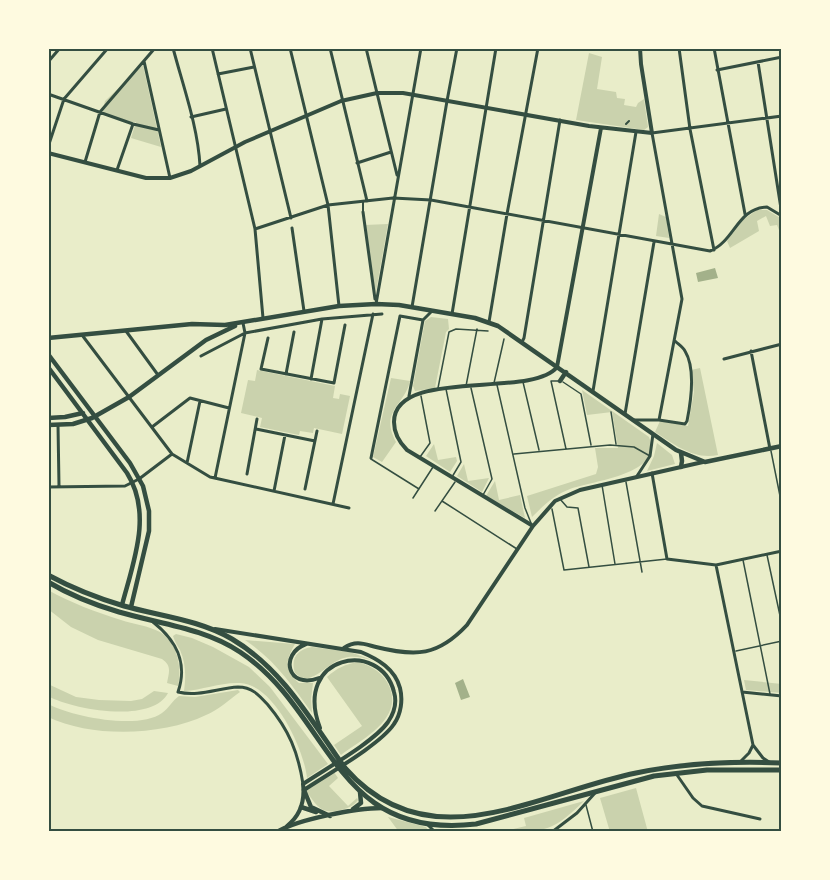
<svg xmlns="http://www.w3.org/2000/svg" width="830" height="880" font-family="'Sofia Sans Condensed',sans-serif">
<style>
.green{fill:#cad2ad}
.water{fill:#a3b18a}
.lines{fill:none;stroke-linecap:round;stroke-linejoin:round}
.service{stroke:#344e41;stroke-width:1.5}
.pedestrian{stroke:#344e41;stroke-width:2}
.minor{stroke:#344e41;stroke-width:3}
.tertiary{stroke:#344e41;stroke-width:4}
.secondary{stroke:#344e41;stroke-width:4.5}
.primary{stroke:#344e41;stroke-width:5}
.neatline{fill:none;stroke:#344e41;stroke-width:2}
</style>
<rect width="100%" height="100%" fill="#e9edc9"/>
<path class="green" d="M589,53L602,57L597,89L616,92L617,98L625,99L624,105L636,107L638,103L644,99L648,127L644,130L576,120Z
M143,65L161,147L131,138L136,122H129L102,113L105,101Z
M757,210H767L782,219V238L777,225L770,226L766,216L757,221L759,231L730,248L727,241L737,224Z
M659,214L666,217L669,238L656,236Z
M388,224L375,297L365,225Z
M431,317L448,319L449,329L446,332L435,388L415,391L413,386L425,321Z
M700,368L718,455C694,460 675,445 655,432L660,421L688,426L694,392L691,370Z
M257,370L335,386L333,398L339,399L340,394L350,396L342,434L314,428L313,433L300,431L299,435L260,427L262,418L241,413L248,380L255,381Z
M391,378L410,381C405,405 379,411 396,442L382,462L373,457Z
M582,390L649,437C664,475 593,480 570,489C554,495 544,505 532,517L527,496L596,474L598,467L595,448H618L612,412L587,415Z
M657,443L672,455L675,464L647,471L654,456Z
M434,444L438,460L456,457L457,461L450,472L426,456Z
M464,464L468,481L489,478L482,492L457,476Z
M495,481L499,500L520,495L525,518L486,496Z
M48,590C71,603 96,612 121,620C133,624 149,626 160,632C178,643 182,668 178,686L167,683C169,672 172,666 162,659L98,640L71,627L48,609Z
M176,634L192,638L213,647L249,667L270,687L328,764L307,778C304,749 274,684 240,683C221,682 203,690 184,691C186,676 186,664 180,650C177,645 175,642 173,636Z
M245,640L295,644C286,660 283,670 299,683H313L311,699L312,713C291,684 275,660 245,640Z
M312,647L350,652L372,660C363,658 353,655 344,658C326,663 311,689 295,673C290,658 298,649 312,647Z
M359,662C373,667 384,673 390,688C402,720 362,739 341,755L334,745L362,726L327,677C337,668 345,664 359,662Z
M744,680L782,684V693L746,690Z
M48,684L76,697L99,700L131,701L142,699L154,691L168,693C152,724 73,710 48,696Z
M238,690L240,692C229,700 218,710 206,715C162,736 92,738 48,717V704C73,717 139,730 162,713C169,708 172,701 179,696L195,697Z
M334,772L338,778L329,786L348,806L357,798L358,800C354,806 348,808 341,810C321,815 317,806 306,791Z
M636,788L648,832H610L600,798Z
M584,801C552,832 545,832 501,832L526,826L524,818Z
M388,817L426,827L429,832H399Z"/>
<path class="water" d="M715,268L718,278L698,282L696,273Z
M463,679L470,697L461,700L455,683Z"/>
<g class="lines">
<path class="service" d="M558,381H551L566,449
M523,382L539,450
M563,382L581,394L591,445
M494,383L504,339
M497,385L525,508L531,523
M466,386L477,329
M438,388L449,332L456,329L488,331
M471,388L492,479L483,495
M446,389L461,462L452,477
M611,412L616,444
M771,451L782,506
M514,454L610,445L634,447L650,456
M420,457L430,443L421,396
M371,459L419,489
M626,482L642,572
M602,485L615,564
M413,498L433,467
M560,499L567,507L578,508L589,567
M442,501L517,549
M552,509L564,570L667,559
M435,511L455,482
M767,555L782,625
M743,560L770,694
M736,651L782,641
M586,805L593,832"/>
<path class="pedestrian" d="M626,124L629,121
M363,212V202"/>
<path class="minor" d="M173,48C183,86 198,127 200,166
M212,48L255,229L263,318
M250,48L291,218
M290,48L328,205L339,306
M330,48L367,201
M366,48L397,175
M679,48L690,129L714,250
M714,48L745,214
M144,61L170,178
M48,62L60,48
M758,62L782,215
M717,70L782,57
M218,74L254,67
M48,94L133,124L159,130
M191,117L226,109
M48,147L64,99L108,48
M85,162L100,112L155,48
M357,163L391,152
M117,170L133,124
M363,212L375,299
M292,228L304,311
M255,229L328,205L393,198L431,200L710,251C735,241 737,208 767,207L782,216
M376,304L421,48
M412,307L447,101L457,48
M452,314L496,48
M489,322L507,214L538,48
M126,331L158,375
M82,335L172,454L210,477L349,508
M268,338L261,369L334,383L345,325
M522,342L524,338L560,120
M751,351L770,449
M201,356L245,333L322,319L382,314
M724,359L782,344
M286,374L294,332
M311,379L322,319
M593,391L636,132
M409,396L423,320L432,311
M625,414L654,242
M633,420H659L685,424L687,421C691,401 696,369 685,351C683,347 678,344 675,341
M659,420L682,299L652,133L782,116
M58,425L59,486
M152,427L190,398L229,408
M256,429L315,441
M371,458L400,316L423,320
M187,463L200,401
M652,473L667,559L716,565L782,551
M247,474L257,419
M637,476L650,456L653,434
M215,478L245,333L243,323
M48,487L125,486L139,479L172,454
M305,489L317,431
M274,491L285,435
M333,504L373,314
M716,565L753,745L763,758L769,762
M153,622C177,641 188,663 178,692C199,697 218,688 238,687C252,687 259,695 268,705C289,730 298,752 303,784
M742,692L782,696
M740,762L749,753L753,745
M677,775L693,798L702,806L760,819
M427,824L435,832
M552,832L577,813L595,793"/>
<path class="tertiary" d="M48,153L146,178H170L191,171L245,142L341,101L377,93H403L589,126L652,133L641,64L640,48
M533,526L407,450C399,442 394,433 394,422C394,367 532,399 557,367L601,128
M215,629L361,652C378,659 395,669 400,688C403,700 401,714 394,724C380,745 326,775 304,790
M306,644C279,654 287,690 319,678
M344,648C356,640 364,644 376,647C416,657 438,656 467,625L533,526L555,501L580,490L703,462
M287,826C301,815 305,801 303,784C325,769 374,742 388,722C394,713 397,702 394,692C381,639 292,654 320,728"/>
<path class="secondary" d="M48,338L192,324L225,325L339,306L376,304L399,305L475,318L498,326L676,450L705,462L782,446
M48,354L130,463L143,486L149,511V531L131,607
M48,367L127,473C153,514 133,563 122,605
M560,381L566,372
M48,418L65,417L83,413
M48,425L73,424L92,418L129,397L206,340L235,326
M681,467L682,461L681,453
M304,790L311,807L330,816
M301,807L316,812
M353,809L361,803L360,792
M277,832C298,819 357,808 382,808"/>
<path class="primary" d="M48,575C72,588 97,598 124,606C160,616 200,620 232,639C283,669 312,722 345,768C429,864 537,793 636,773C684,763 733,761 782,763
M48,582C70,595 95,605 119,612C160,624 204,628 240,652C332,713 332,841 476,824L654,776L707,770H782"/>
</g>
<rect width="830" height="880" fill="none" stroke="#fefae0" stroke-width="99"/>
<rect x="50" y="50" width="730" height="780" class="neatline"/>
</svg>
